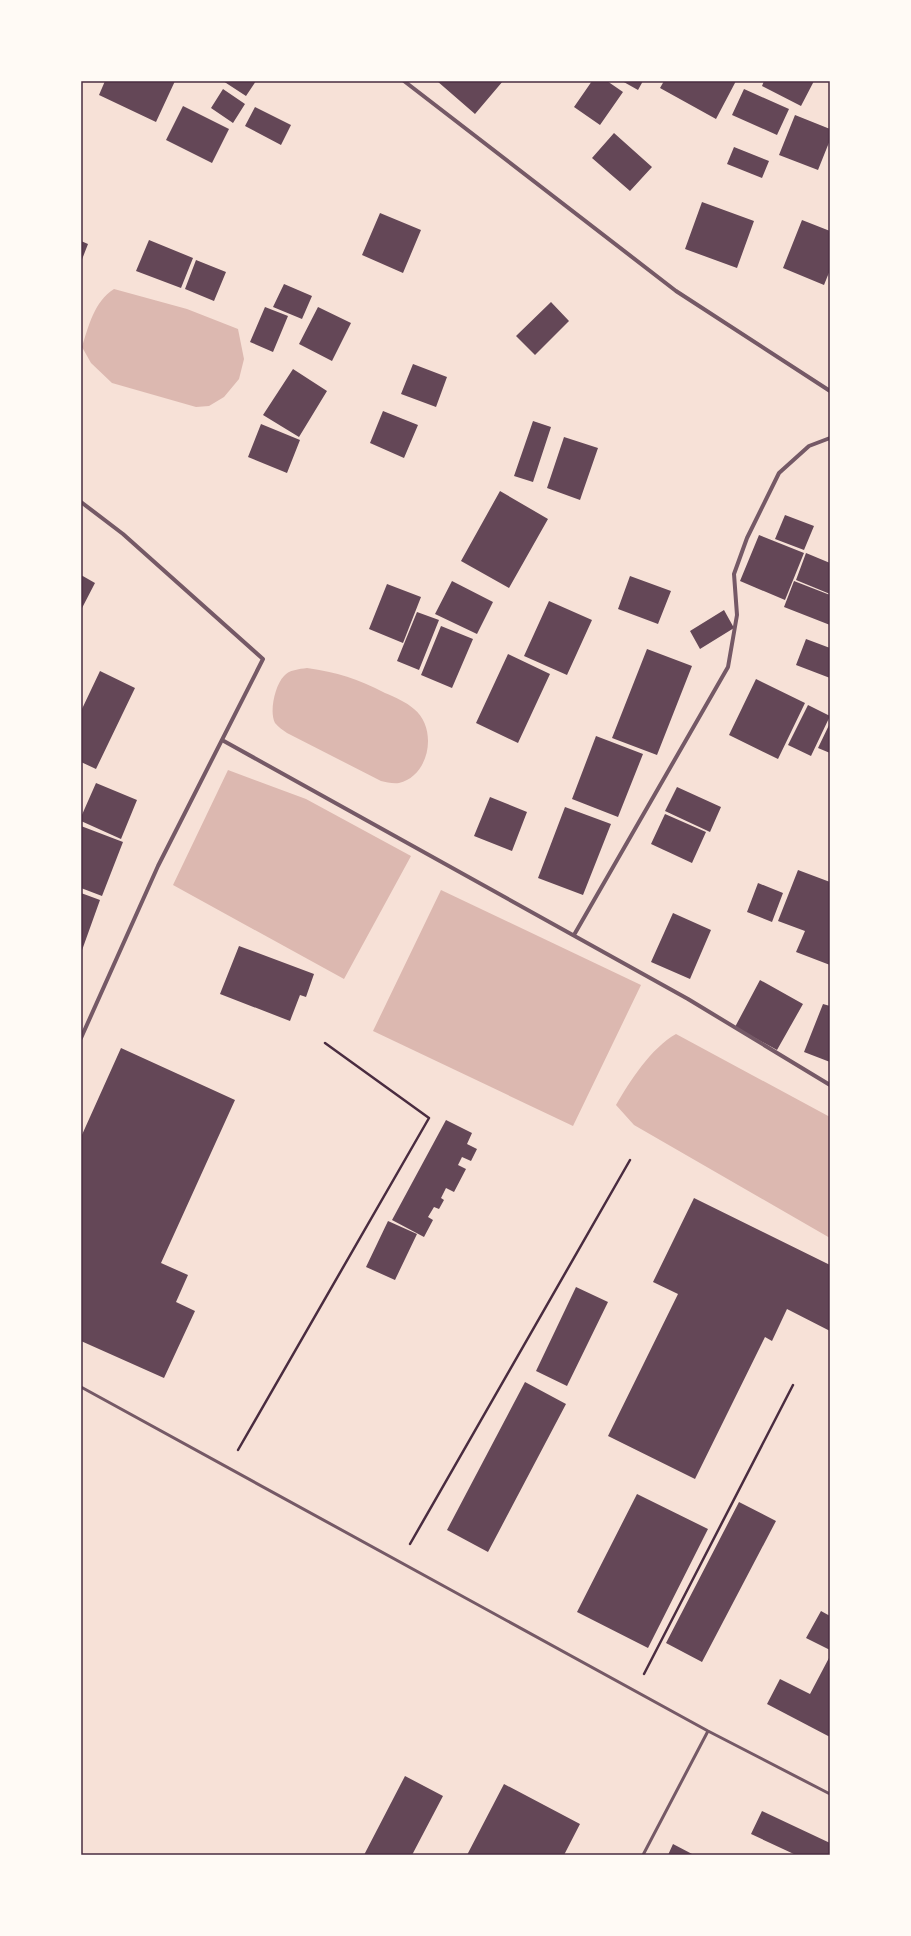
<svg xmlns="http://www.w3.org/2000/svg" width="911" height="1936" font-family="'IBM Plex Sans',sans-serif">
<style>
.water{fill:#dcb8b0}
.building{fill:#644757}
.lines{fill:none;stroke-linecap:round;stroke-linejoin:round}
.path{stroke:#4a2c40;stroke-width:2.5}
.service{stroke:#755966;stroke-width:3}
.minor{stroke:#755966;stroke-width:4}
.neatline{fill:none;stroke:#4a2c40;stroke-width:1.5}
</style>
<rect width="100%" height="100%" fill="#f7e1d7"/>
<path class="water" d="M114,289L187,309L238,329L244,359L239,379L224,397L209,406L196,407L112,383L91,363L82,347C89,325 94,302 114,289Z
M307,668C337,672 358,679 385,693C395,697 406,702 414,709C438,728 430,776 399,783C393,784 386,782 381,781L287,733C283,730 278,727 275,723C269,712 275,685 284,676C289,670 299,669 307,668Z
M228,770L306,799L411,856L344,979L173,885Z
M441,890L641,985L573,1126L373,1031Z
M676,1034L830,1117V1238L634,1125L616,1105C630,1081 651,1048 676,1034Z"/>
<path class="building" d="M105,81H175L156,122L99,95Z
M223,81H256L246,96Z
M437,81H503L475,114Z
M592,81H607L623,92L600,125L574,107Z
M622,81H643L638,90Z
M664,81H736L716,119L660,88Z
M764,81H814L801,106L762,86Z
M223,89L245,104L233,123L211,108Z
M744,89L789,109L777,135L732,115Z
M183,106L229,129L212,163L166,140Z
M255,107L291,125L281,145L245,126Z
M795,115L830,129V140L818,170L779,155Z
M614,133L652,167L630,191L592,158Z
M734,147L769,161L762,178L727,164Z
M702,202L754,221L737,268L685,249Z
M380,213L421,230L403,273L362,255Z
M802,220L830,231V270L824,285L783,268Z
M149,240L193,258L181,288L136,271Z
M81,241L88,244L81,262Z
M196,260L226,272L214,301L185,289Z
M284,284L312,296L302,319L273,307Z
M551,302L569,321L535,355L516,336Z
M265,307L288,316L273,352L250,342Z
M318,307L351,323L332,361L299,344Z
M413,364L447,377L436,407L401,394Z
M293,369L327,391L299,437L263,415Z
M383,411L418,425L404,458L370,443Z
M533,421L551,427L533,482L514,476Z
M261,424L300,440L287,473L248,457Z
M564,437L598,448L580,500L547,488Z
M500,491L548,519L509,588L461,561Z
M785,515L814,526L804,550L775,539Z
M759,535L804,553L785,600L740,581Z
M806,553L830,563V594L796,580Z
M81,575L95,583L81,610Z
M630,576L671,591L658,624L618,609Z
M452,581L493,602L477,634L435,614Z
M794,581L830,595V625L784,607Z
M387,584L421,597L403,643L369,629Z
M549,601L592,620L567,675L524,656Z
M724,610L734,628L700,649L690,631Z
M417,612L439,620L419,670L397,661Z
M441,626L473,639L452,688L421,675Z
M806,639L830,648V678L796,665Z
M647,649L692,666L657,755L612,738Z
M508,654L550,674L518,743L476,723Z
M100,671L135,688L96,769L81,762V711Z
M756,679L805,703L778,759L729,735Z
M808,705L830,716L811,756L788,745Z
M830,723V753L818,748Z
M596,736L643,754L618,817L572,799Z
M96,783L137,800L121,839L81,821V817Z
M677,787L721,807L710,832L665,811Z
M490,797L527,812L512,851L474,836Z
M565,807L611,824L583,895L538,878Z
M665,814L706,832L692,863L651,844Z
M81,826L123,842L102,896L81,888Z
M798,870L830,882V965L796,952L805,931L778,921Z
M758,883L783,893L772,922L747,912Z
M81,893L100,900L81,953Z
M673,913L711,930L690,979L651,962Z
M239,946L314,974L306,997L300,995L290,1021L220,994Z
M760,980L803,1004L777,1050L735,1027Z
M823,1004L830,1006V1062L804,1052Z
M121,1048L235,1100L161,1263L188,1275L176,1302L195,1311L164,1378L81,1341V1137Z
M446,1120L472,1133L467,1144L477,1149L471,1161L462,1157L458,1165L466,1169L454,1192L446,1188L441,1198L444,1200L439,1209L434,1207L428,1217L433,1220L424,1237L392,1220Z
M694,1198L830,1265V1331L787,1309L772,1341L765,1337L695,1479L608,1436L678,1294L653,1282Z
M388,1221L417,1234L395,1280L366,1267Z
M576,1287L608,1302L567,1386L536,1371Z
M525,1382L566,1404L488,1552L447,1530Z
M637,1494L708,1529L648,1648L577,1612Z
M739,1502L776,1521L702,1662L666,1643Z
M821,1611L830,1616V1650L806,1638Z
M830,1656V1737L767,1704L780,1679L810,1694Z
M405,1776L443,1796L412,1855H364Z
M504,1784L580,1824L564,1855H467Z
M762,1811L830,1843V1855H796L751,1834Z
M673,1844L694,1855H668Z"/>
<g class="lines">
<path class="path" d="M238,1450L429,1118L325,1043
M410,1544L630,1160
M644,1674L793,1385"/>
<path class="service" d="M81,1387L708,1731L830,1794
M643,1855L708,1731"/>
<path class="minor" d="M404,81L676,291L830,391
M81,502L123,534L263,659L158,866L81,1038
M222,740L688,999L830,1085
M574,935L728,667L737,615L734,574L747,538L779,473L809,446L830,438"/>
</g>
<rect width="911" height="1936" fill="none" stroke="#fffaf5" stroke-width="164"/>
<rect x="82" y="82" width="747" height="1772" class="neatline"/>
</svg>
